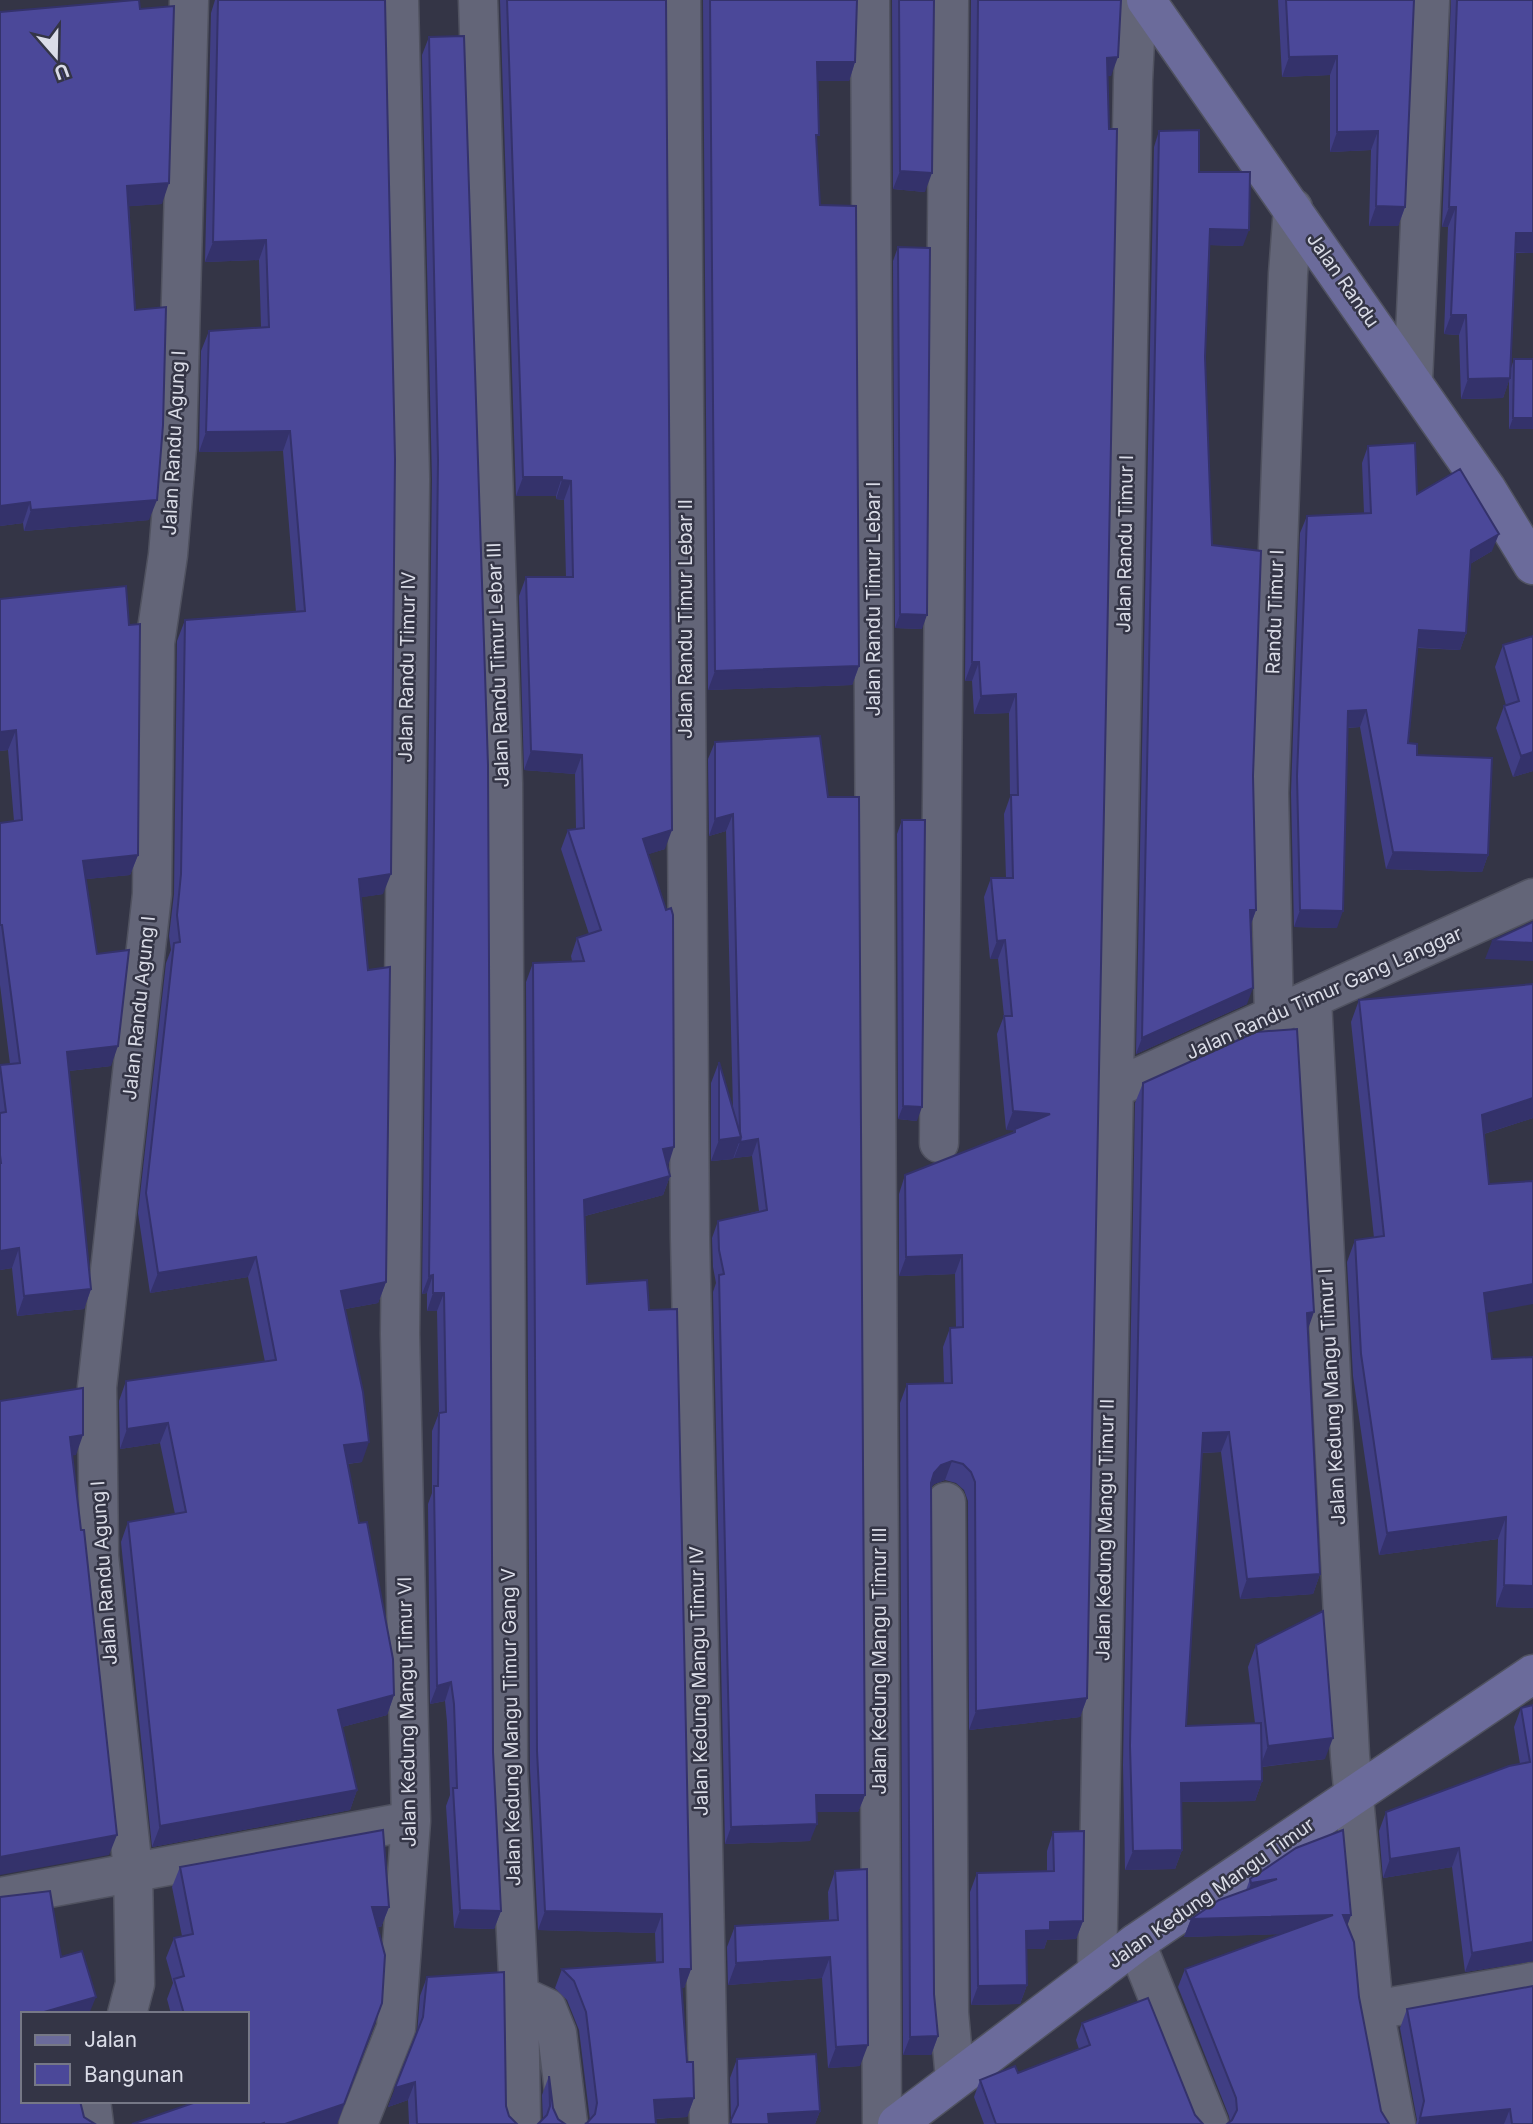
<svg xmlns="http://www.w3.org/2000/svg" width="1533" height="2124" font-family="Inter,sans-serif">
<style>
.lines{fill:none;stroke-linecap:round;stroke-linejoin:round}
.street-casing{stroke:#505260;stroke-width:41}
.secondary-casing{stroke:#505260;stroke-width:41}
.street{stroke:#636578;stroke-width:38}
.secondary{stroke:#6b6b9b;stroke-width:38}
.wall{fill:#403e84}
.shaded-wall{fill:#34326b}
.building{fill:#4b4899;stroke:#34326b;stroke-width:2}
.labels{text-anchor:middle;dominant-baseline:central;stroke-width:5;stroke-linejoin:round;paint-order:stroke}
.street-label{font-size:19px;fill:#dadce7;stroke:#343546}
</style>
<rect width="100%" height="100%" fill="#343546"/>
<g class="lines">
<g class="street-casing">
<path id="street" d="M478,0L503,783L508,1770L519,1995L521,2124
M681,0L690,1237L709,2124
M870,0L882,2124
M1413,381L1430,0
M1312,999L1350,1756L1374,2010L1396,2124
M1274,1017L1269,793L1288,274L1293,208
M1115,1088L1533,898
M939,1143L949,0
M946,1502L949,2013L955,2079
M0,1897L411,1821
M1136,1943L1209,2124
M1097,1973L1133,80L1137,0
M519,1995L547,2008L557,2033L568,2124
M1374,2010L1533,1982
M127,2014L135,1984L133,1870L99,1556L97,1387L152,894L155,643L168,555L177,447L189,0
M91,2101L94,2124
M358,2124L396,2028L411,1821L400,1334L410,479L399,0"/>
</g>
<g class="secondary-casing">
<path id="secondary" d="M1146,0L1486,488L1533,565
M897,2124L1136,1943L1533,1674"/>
</g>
<use href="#street" class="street"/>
<use href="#secondary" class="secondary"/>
</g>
<path class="wall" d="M215,0H385L383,894L361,897L386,1282L378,1303L345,1309L362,1462L348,1464L394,1695L387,1715L342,1727L357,1790L350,1810L152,1847L121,1542L128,1522L175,1514L160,1443L120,1449L119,1401L126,1381L265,1362L248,1277L150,1293L138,1213L166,963L171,950L169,936L174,894L177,641L185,620L296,612L283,451L199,452L201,351L209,331L261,327L259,260L205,262L211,13Z
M500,0H666L665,849L648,854L667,1166L670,1176L663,1195L585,1216L587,1284L691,1969L684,1988H682L687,2062L694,2098L687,2117L587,2123L590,2120L579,2030L567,2000L555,1988L562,1969L656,1963L655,1933L538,1930L530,1769L526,982L533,963L572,961L571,956L577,938L589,934L561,849L568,830L576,829L575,774L524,770L519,596L526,577H566L564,500L556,499V496H516Z
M703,0H857L855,62L849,81H818L816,144L820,205L859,666L852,685L708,690Z
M892,0H934L925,192L893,189Z
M971,0H1121L1111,76H1108L1087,1698L1080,1717L969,1730L968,1501L964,1490L956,1483L945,1480L934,1484L931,1487L934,1994L938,2036L931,2055H903L900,1403L907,1384L944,1383L943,1347L950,1328H956L955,1274L899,1276V1194L905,1175L1013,1133L1014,1130H1006L997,1034L1004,1016L998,959H990L984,897L991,878H1006L1004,814L1010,797L1009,713L974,714L972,681H965Z
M1278,0H1414L1405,207L1398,226H1369L1371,150L1330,152V75L1282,77Z
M1451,0H1533V253H1515L1511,368L1514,359L1533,429H1509V380L1503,398L1461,399L1459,335L1444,334L1448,227H1442Z
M0,12L162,204L129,206L149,520L24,531L23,523L0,526Z
M429,37L493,1752L501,1911L494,1929L454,1928L446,1806L450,1795L447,1722L445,1701L430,1704L428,1504L432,1493V1431L439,1413L437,1311H427V1293L422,1294L432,479L422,55Z
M1159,131L1199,172L1243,246L1210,245L1205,357L1212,545L1253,776L1256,910L1251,924L1247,1004L1136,1054L1154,147Z
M898,247L922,629L895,628L893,261Z
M1368,446L1417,494L1492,551L1470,564L1466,633L1460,650L1417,648L1408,743L1488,855L1482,872L1386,869L1360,727L1348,728L1337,928L1294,927L1291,793L1300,533L1307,516L1364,513L1362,463Z
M0,599L138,855L130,875L86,879L111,1066L69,1071L91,1289L84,1309L17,1316L12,1268L0,1270V1065L10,1064L0,985V823L14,821L8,750L0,751Z
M1533,636V771L1513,777L1496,728L1504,706L1506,705L1495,667L1503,645Z
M820,736L865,1795L858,1812H816L810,1841L725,1844L713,1292L716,1283L713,1267L712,1238L718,1221L759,1211L752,1156L734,1158V1157L733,1159L711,1161V1083L719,1062L733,1109L726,831L709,836L708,759L715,742Z
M902,820L917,1121L898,1119L897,834Z
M1533,984V1118L1484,1134L1487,1313L1492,1359L1533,1357V1608L1496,1607L1498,1539L1379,1555L1353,1376L1347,1262L1355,1240L1374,1238L1351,1022L1359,1000Z
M1143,1083L1308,1328L1320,1574L1313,1594L1240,1599L1221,1452L1202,1453L1186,1726L1255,1723L1248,1667L1256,1645L1325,1759L1262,1767V1781L1255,1801L1181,1802L1182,1850L1175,1869L1125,1870L1123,1765L1135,1103Z
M1533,1705V1961L1465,1972L1452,1867L1383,1878L1379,1831L1386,1812L1520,1764L1514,1727L1521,1708Z
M1053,1832L1083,1921L1076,1939L1047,1940L1044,1949H1026L1027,1985L1020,2004L971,2005L970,1892L977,1873L1047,1872V1851Z
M180,1867L389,1907L381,1927H377L382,2003L337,2124H132L190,2105L189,2101H247V2014H171L167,1999L173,1983L166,1958L174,1938L182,1936L172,1887Z
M835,1871L860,2066L828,2068L822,1978L728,1985L727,1947L735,1926L829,1920L828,1892Z
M1250,1879L1351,1915L1347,1925L1359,1997L1381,2111L1230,2122L1229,2116L1178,1987L1185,1969L1281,1934L1184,1937L1191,1919L1246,1890Z
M427,1977L506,2106L509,2116L517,2124H409L408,2100L388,2107L417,2034L420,1996Z
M1407,2009L1533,2124H1416L1417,2120L1400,2028Z
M1082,2023L1195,2115L1203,2124H984L974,2097L980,2080L1018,2073L1079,2049L1076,2040Z
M737,2059L820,2111L815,2124H729L731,2120L730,2078Z
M549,2076L553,2108L558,2119L540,2124L543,2120L542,2095Z"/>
<path class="shaded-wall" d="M1337,56L1330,75L1282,77L1289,57Z
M1118,57L1111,76L1101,77L1107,58Z
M817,62H855L849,81H810Z
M1378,131L1371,150L1330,152L1337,132Z
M900,171L932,173L925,192L893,189Z
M169,183L162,204L120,207L127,186Z
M1376,206L1405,207L1398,226H1369Z
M1449,207H1456L1448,227H1442Z
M1210,229L1249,230L1243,246L1204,245Z
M1516,233H1533V253L1509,252Z
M266,240L259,260L205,262L213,242Z
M1451,315H1466L1459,335L1444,334Z
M1510,378L1503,398L1461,399L1468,379Z
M1513,418H1533V429H1509Z
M290,431L283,451L199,452L206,432Z
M523,477H562L556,496H516Z
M562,480L571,481L564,500L556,499Z
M157,500L149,520L24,531L31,510Z
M30,502L23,523L0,526V506Z
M1499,534L1492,551L1465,567L1471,550Z
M900,614L927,615L922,629L895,628Z
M1419,630L1466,633L1460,650L1412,647Z
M972,662H979L972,681H965Z
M859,666L852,685L708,690L715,671Z
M1016,694L1009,713L974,714L981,696Z
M1366,710L1360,727L1342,728L1348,711Z
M16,730L8,750L0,751V732Z
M531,751L582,755L575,774L524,770Z
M1533,752V771L1513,777L1521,756Z
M733,814L726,831L709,836L715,819Z
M672,830L665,849L637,858L643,839Z
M1393,852L1488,855L1482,872L1386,869Z
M138,855L130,875L76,880L83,861Z
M391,874L383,894L351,899L359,879Z
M1250,910H1256L1250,926Z
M1300,910L1343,911L1337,928L1294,927Z
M1005,940L998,959H990L997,941Z
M1492,941L1533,943V961L1485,959Z
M1253,988L1247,1004L1136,1054L1142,1038Z
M118,1046L111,1066L60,1072L67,1052Z
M1533,1098V1118L1474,1137L1482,1115Z
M903,1106L922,1107L917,1121L898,1119Z
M1013,1111L1050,1114L1043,1133L1006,1130Z
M741,1137L733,1159L711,1161L719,1140Z
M758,1139L752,1156L734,1158L740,1142Z
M674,1147L668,1166L663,1149Z
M670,1176L663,1195L577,1218L584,1200Z
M19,1248L12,1268L0,1270V1251Z
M962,1255L955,1274L899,1276L906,1257Z
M256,1257L248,1277L150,1293L158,1273Z
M433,1275L427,1293L422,1294L429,1276Z
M386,1282L378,1303L334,1311L341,1291Z
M1533,1284V1304L1476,1315L1484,1293Z
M91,1289L84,1309L17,1316L24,1296Z
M433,1293H444L437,1311H427Z
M1314,1312L1307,1332V1313Z
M168,1423L160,1443L120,1449L127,1429Z
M1229,1432L1221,1452L1196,1453L1203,1433Z
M83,1435L76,1455L63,1457L70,1437Z
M369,1442L362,1462L337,1465L344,1445Z
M952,1461L945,1480L934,1484L927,1492L934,1473L941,1465Z
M1506,1517L1498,1539L1379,1555L1387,1533Z
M1320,1574L1313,1594L1240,1599L1247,1579Z
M1504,1585L1533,1586V1608L1496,1607Z
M451,1682L445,1701L430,1704L437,1686Z
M394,1695L387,1715L331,1730L338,1710Z
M1087,1698L1080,1717L969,1730L976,1711Z
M1333,1738L1325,1759L1260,1767L1268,1746Z
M1262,1781L1255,1801L1173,1802L1181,1783Z
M357,1790L350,1810L152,1847L160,1826Z
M816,1795H865L858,1812H810Z
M817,1824L810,1841L725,1844L731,1827Z
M117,1835L109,1855L0,1875V1857L3,1856Z
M1459,1848L1452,1867L1383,1878L1390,1859Z
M1182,1850L1175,1869L1125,1870L1133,1851Z
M1277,1879L1245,1901L1251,1883Z
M372,1907H389L381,1927L365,1926Z
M460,1910L501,1911L494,1929L454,1928Z
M545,1911L662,1914L655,1933L538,1930Z
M1333,1915L1326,1933L1184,1937L1191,1919Z
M1343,1915H1351L1345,1932Z
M1083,1921L1076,1939L1047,1940L1044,1949H1019L1026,1931L1050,1922Z
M1533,1942V1961L1465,1972L1472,1953Z
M830,1957L822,1978L728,1985L736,1963Z
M680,1969H691L684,1988H674Z
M1027,1985L1020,2004L971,2005L978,1986Z
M96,1997L89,2014H43L44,2012Z
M382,2003L337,2124H285Z
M938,2036L931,2055H903L910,2037Z
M868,2045L860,2066L828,2068L836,2047Z
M415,2082L408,2100L388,2107L395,2088Z
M694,2098L687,2117L648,2119L654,2100Z
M1510,2109L1504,2124H1418L1420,2118Z
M820,2111L815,2124H765L768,2114Z"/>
<path class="building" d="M135,0H139L140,9L174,6L169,183L127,186L135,310L166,307L163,425L157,500L31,510L30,502L0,506V12Z
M218,0H385L395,459L391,874L359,879L368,970L390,967L386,1282L341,1291L363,1392L369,1442L344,1445L359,1523L367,1522L393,1659L394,1695L338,1710L357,1790L160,1826L128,1522L186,1512L168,1423L127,1429L126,1381L276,1360L256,1257L158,1273L146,1193L174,943L180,942L177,915L181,874L185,620L305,611L290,431L206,432L209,331L269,327L266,240L213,242Z
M507,0H666L672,830L643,839L666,910L671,908L673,915L674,1147L663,1149L670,1176L584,1200L587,1284L647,1280L649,1310L677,1309L691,1969H680L687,2062H693L694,2098L654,2100L656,2124H585L587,2123L595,2114L597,2103L586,2012L574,1981L562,1969L663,1962L662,1914L545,1911L537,1751L533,963L584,961L577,938L601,930L568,830L584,828L582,755L531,751L526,577H573L571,481L562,480V477H523Z
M710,0H857L855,62H817L819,135H816L820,205L856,206L859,666L715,671Z
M899,0H934L932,173L900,171Z
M978,0H1121L1118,57L1107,58L1109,129H1117L1087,1698L976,1711L975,1482L971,1472L963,1464L952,1461L941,1465L934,1473L931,1483L934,1994L938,2036L910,2037L907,1384L952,1383L950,1328L963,1327L962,1255L906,1257L905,1175L1015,1132V1129L1050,1114L1013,1111L1004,1016H1012L1005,940L997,941L991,878H1013L1011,795H1018L1016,694L981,696L979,662H972Z
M1286,0H1414L1405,207L1376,206L1378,131L1337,132V56L1289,57Z
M1457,0H1533V233H1516L1510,378L1468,379L1466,315H1451L1456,207H1449Z
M464,36L488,765L493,1752L501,1911L460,1910L453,1788H457L454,1704L451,1682L437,1686L434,1486H438L439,1413L446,1412L444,1293H433V1275L429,1276L438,460L429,37Z
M1199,130V172H1250L1249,230L1210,229L1205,357L1212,545L1261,551L1253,776L1256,910H1250L1253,988L1142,1038L1159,131Z
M898,247L930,248L927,615L900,614Z
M1514,359H1533V418H1513Z
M1415,443L1417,494L1460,469L1499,534L1471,550L1466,633L1419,630L1408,743L1417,744V755L1492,758L1488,855L1393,852L1366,710L1348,711L1343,911L1300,910L1297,776L1307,516L1371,513L1368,446Z
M126,586L129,625L140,624L138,855L83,861L97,954L129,950L118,1046L67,1052L91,1289L24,1296L19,1248L0,1251V1163H1L0,1155V1113L6,1112L0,1065L20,1063L2,925H0V823L22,820L16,730L0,732V599Z
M1533,636V752L1521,756L1504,706L1519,701L1503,645Z
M820,736L828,797H859L865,1795H816L817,1824L731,1827L719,1275L724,1274L719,1250L718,1221L767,1210L758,1139L740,1142L741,1137L740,1132L733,814L715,819V742Z
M902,820H925L922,1107L903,1106Z
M1533,922V943L1492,941Z
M1533,984V1098L1482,1115L1489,1184L1533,1181V1284L1484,1293L1492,1359L1533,1357V1586L1504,1585L1506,1517L1387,1533L1361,1354L1355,1240L1384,1236L1359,1000Z
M1297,1029L1314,1312L1307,1313L1320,1574L1247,1579L1229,1432L1203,1433L1186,1726L1261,1723L1262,1781L1181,1783L1182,1850L1133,1851L1130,1746L1143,1083L1256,1032Z
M719,1062L741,1137L719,1140Z
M83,1388V1435L70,1437L81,1530H84L117,1835L0,1857V1401Z
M1323,1611L1333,1738L1268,1746L1256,1645Z
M1533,1705V1942L1472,1953L1459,1848L1390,1859L1386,1812L1509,1766L1530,1762L1521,1708Z
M383,1830L389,1907H372L385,1955L382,2003L344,2104L285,2124H264V2123L261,2124H132L199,2101H247V2014H184L174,1979L184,1976L174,1938L193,1934L180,1867Z
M1343,1830L1351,1915H1343L1354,1942L1359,1997L1381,2111L1389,2124H1227L1232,2120L1237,2110L1236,2098L1185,1969L1333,1915L1191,1919L1219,1900L1277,1879L1251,1883L1250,1879L1296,1848Z
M1084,1831L1083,1921L1050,1922V1930L1026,1931L1027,1985L978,1986L977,1873L1054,1871L1053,1832Z
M867,1869L868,2045L836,2047L830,1957L736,1963L735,1926L838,1920L835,1871Z
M50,1891L61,1957L82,1951L96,1997L44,2012V2014H23V2101H80L84,2117L95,2124H0V1897Z
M504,1972L506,2106L509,2116L517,2124H417L415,2082L395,2088L423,2017L427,1977Z
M1533,1986V2124H1512L1510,2109L1420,2118L1424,2101L1407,2009Z
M1148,1998L1195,2115L1203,2124H996L980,2080L1015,2066L1018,2073L1090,2045L1082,2023Z
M816,2054L820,2111L768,2114L769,2124H731V2120L738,2105L737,2059Z
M549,2076L553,2108L558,2119L565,2124H538L547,2115L550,2106Z"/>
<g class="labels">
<g class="street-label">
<text transform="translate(1343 280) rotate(55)">Jalan Randu</text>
<text transform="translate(174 443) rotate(-87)">Jalan Randu Agung I</text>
<text transform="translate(1125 544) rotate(-89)">Jalan Randu Timur I</text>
<text transform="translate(873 599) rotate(-90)">Jalan Randu Timur Lebar I</text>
<text transform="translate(1275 612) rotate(-88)">Randu Timur I</text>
<text transform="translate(685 619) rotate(-90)">Jalan Randu Timur Lebar II</text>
<text transform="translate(498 665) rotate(-92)">Jalan Randu Timur Lebar III</text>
<text transform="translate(407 667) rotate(-89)">Jalan Randu Timur IV</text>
<text transform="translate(1324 993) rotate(-24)">Jalan Randu Timur Gang Langgar</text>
<text transform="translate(139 1008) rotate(-84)">Jalan Randu Agung I</text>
<text transform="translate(1332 1397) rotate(-93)">Jalan Kedung Mangu Timur I</text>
<text transform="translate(1105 1530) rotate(-89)">Jalan Kedung Mangu Timur II</text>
<text transform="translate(104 1573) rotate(-94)">Jalan Randu Agung I</text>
<text transform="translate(879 1661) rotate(-90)">Jalan Kedung Mangu Timur III</text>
<text transform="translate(699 1681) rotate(-91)">Jalan Kedung Mangu Timur IV</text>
<text transform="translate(407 1712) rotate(-91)">Jalan Kedung Mangu Timur VI</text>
<text transform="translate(511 1727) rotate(-91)">Jalan Kedung Mangu Timur Gang V</text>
<text transform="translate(1211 1893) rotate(-35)">Jalan Kedung Mangu Timur</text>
</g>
</g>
<rect x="21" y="2012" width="228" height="91" fill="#343546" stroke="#767886" stroke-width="2"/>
<rect x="35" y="2035" width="35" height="10" fill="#6b6b9b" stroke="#767886" stroke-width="2"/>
<text x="84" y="2047" font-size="21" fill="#dadce7">Jalan</text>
<rect x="35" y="2064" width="35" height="21" fill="#4b4899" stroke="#767886" stroke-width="2"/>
<text x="84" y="2082" font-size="21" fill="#dadce7">Bangunan</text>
<g transform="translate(56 56) rotate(160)" stroke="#343546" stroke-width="5" paint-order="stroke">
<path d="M0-5L12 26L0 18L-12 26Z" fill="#dadce7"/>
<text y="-10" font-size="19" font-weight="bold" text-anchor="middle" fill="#dadce7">U</text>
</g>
</svg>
